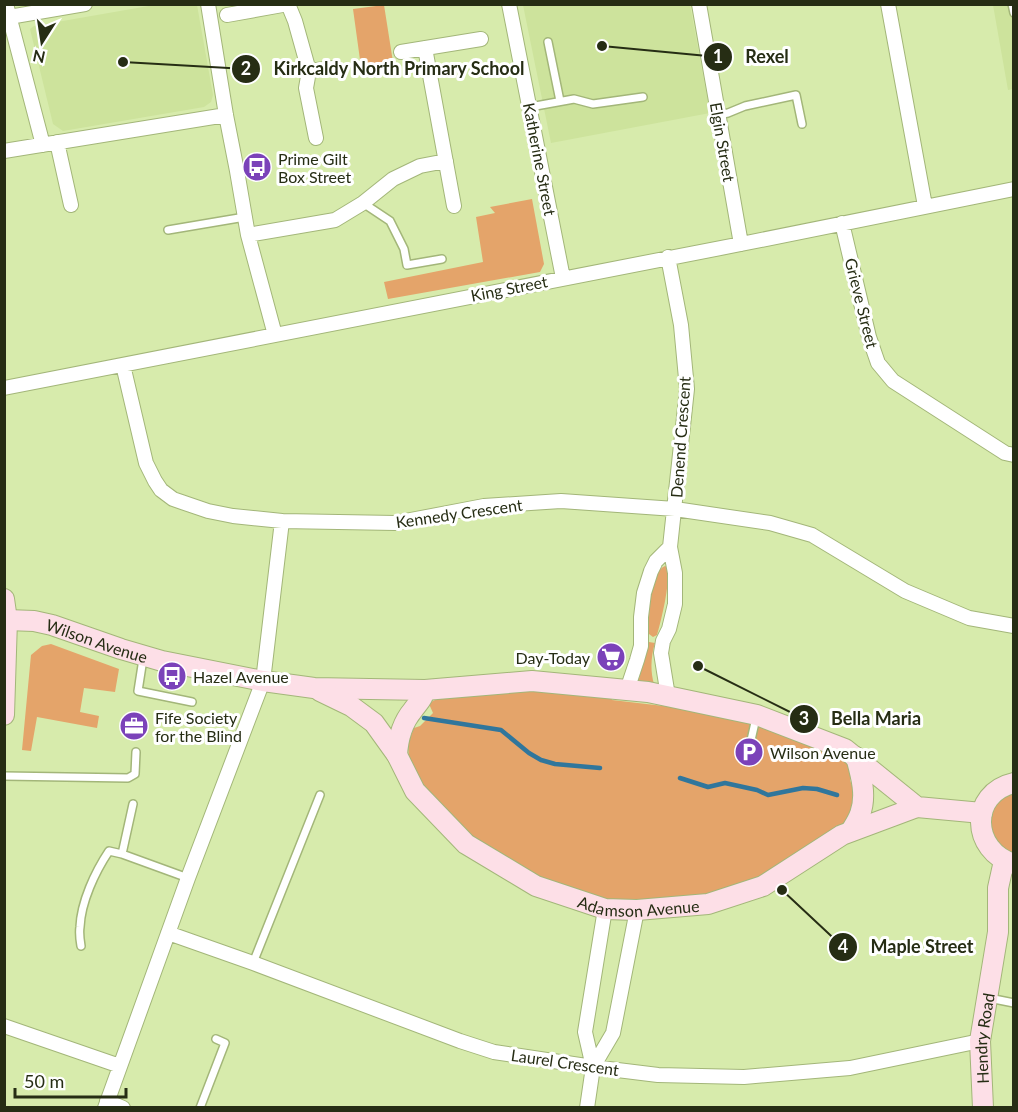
<svg xmlns="http://www.w3.org/2000/svg" width="1018" height="1112" font-family="Lato,sans-serif">
<style>
.built{fill:#cde39c}
.green{fill:#e4a46a}
.lines{fill:none;stroke-linecap:round;stroke-linejoin:round}
.stream{stroke:#30769c;stroke-width:4.5}
.lane-casing{stroke:#a3b679;stroke-width:10}
.street-casing{stroke:#a3b679;stroke-width:16}
.secondary-casing{stroke:#a3b679;stroke-width:22}
.lane{stroke:#fff;stroke-width:7}
.street{stroke:#fff;stroke-width:14}
.secondary{stroke:#fddfe7;stroke-width:20}
.labels{text-anchor:middle;dominant-baseline:central;stroke-width:6;stroke-linejoin:round;paint-order:stroke}
.street-label{font-size:16px;fill:#262d14;stroke:#fff}
.poi-label{font-size:16px;fill:#262d14;stroke:#fff;text-anchor:start}
.leader{fill:none;stroke:#262d14;stroke-width:2}
.callout-dot{fill:#262d14;stroke:#fff;stroke-width:2}
.mark-label{font-size:18px;text-anchor:middle;font-weight:bold;fill:#fff}
.callout-label{font-size:18px;text-anchor:middle;font-weight:bold;fill:#262d14;stroke:#fff;stroke-width:6;stroke-linejoin:round;paint-order:stroke}
</style>
<rect width="100%" height="100%" fill="#d7ebac"/>
<path class="built" d="M160,4L197,5L213,95L211,102L204,107L63,131L53,124L30,29L34,26Z
M523,5H690L710,113L551,143Z
M993,5H1013V89L1008,90Z"/>
<path class="green" d="M384,5L393,62L361,67L353,9Z
M532,199L544,264L540,272L388,299L384,282L483,262L476,217L495,213L490,207Z
M665,566L669,568C668,590 663,614 657,635L653,637L649,634C649,617 648,573 665,566Z
M649,642L655,643C651,656 650,671 654,684L638,682Z
M51,644L119,669L115,692L84,688L80,712L99,716L97,728L37,717L31,751L22,750L31,655L42,646Z
M531,689L611,696L612,700L715,712L770,726L846,759L854,774L850,780L855,794L847,821L793,861L751,885L695,901L619,904L540,878L470,840L425,794L409,760L408,742L414,728L420,726L433,713L429,704L431,702L439,698Z
M1013,791V853C994,844 989,837 992,815C993,809 995,803 1001,798C1004,796 1009,794 1013,791Z"/>
<g class="lines">
<path class="stream" d="M424,718L501,730L529,753L541,760L555,764L600,768
M680,778L708,787L725,783L757,790L768,795L803,788L817,789L837,795"/>
<g class="lane-casing">
<path id="lane" d="M1012,4L1014,13
M548,42L560,101
M530,107L574,99L593,104L643,97
M718,115L728,113L745,106L796,95L802,124
M363,203L390,221L404,249L407,265L442,259
M168,230L245,217
M143,659L138,691L192,702
M749,749L756,718
M4,776L128,778L135,774L136,752
M133,804L122,854L188,878
M81,946C80,940 79,933 80,927C81,902 95,872 109,851L122,854
M253,963L320,795
M989,998L1014,1003
M200,1108L225,1043L216,1039"/>
</g>
<g class="street-casing">
<path id="street" d="M6,4L43,145
M208,4L226,115L237,171L248,235L275,335
M288,4L295,21L309,71L306,88L316,138
M509,4L563,278
M699,4L741,244
M888,4L925,206
M227,15L288,4
M9,17L85,4
M425,48L454,206
M401,52L481,39
M309,71L333,68
M57,142L71,205
M4,151L226,115
M842,223L869,337L878,363L893,381L1005,453L1014,455
M248,235L335,220L363,203L393,179L420,166L446,161
M668,257L681,325L687,389L670,547L675,573V604L669,629L663,641L661,653L668,696
M123,365L146,463L155,481L161,490L173,499L208,511L233,516L282,521L395,523L484,506L561,501L675,509L770,523L812,535L905,591L969,618L1014,626
M4,388L741,244L1014,189
M627,690L637,660L641,646V617L644,593L651,571L656,561L670,547
M168,933L253,963L460,1041L494,1052L593,1067L658,1075L744,1077L850,1068L980,1041
M4,1026L120,1066
M593,1067L613,1033L637,910
M107,1101L123,1108
M105,1108L188,878L263,681L282,521
M587,1108L593,1067L585,1032L605,909"/>
</g>
<g class="secondary-casing">
<g id="secondary">
<path d="M4,599L7,620L4,715"/>
<path id="s1" d="M7,620L34,621L52,625L121,649L162,661L263,681L314,688L425,690L532,681L648,692L757,715L845,749L917,807L982,813"/>
<path id="s2" d="M320,691L351,706L374,723L397,755L415,791L466,844L536,886L605,909L637,910L708,904L763,886L842,835L917,807"/>
<path d="M397,755C398,738 402,723 413,710C418,703 423,699 425,690"/>
<path d="M1014,783C969,793 971,851 1014,864"/>
<path d="M851,831C854,826 858,820 860,814C867,796 861,775 856,757"/>
<path id="s3" d="M983,1108L980,1041L998,932V888L1004,861"/>
</g>
</g>
<use href="#lane" class="lane"/>
<use href="#street" class="street"/>
<use href="#secondary" class="secondary"/>
</g>
<defs>
<g id="bus-disc" transform="scale(1.5)"><circle r="9.5" fill="#7b42b9" stroke="#fff"/><path d="M-5-6H5V4H4V6H2V4H-2V6H-4V4H-5ZM-3.5-4V0h7V-4ZM-3.5 1.2v1.5H-2V1.2ZM2 1.2v1.5H3.5V1.2Z" fill="#fff"/></g>
<g id="supermarket-disc" transform="scale(1.5)"><circle r="9.5" fill="#7b42b9" stroke="#fff"/><path d="M-6-5.5h2.5l.6 2H6L4.5 2H-2.5L-4.4-4H-6ZM-1.5 3.2a1.3 1.3 0 1 0 .1 0ZM3 3.2a1.3 1.3 0 1 0 .1 0Z" fill="#fff"/></g>
<g id="office-disc" transform="scale(1.5)"><circle r="9.5" fill="#7b42b9" stroke="#fff"/><path d="M-6-3h4V-5.5h4V-3h4V5H-6ZM-1-4.5V-3h2v-1.5ZM-6 0V1H6V0Z" fill="#fff"/></g>
<g id="parking-disc" transform="scale(1.5)"><circle r="9.5" fill="#7b42b9" stroke="#fff"/><path d="M-3.5-5.5H1a3.5 3.5 0 0 1 0 7H-1V5.5H-3.5ZM-1-3.4V-.6H.8a1.4 1.4 0 0 0 0-2.8Z" fill="#fff"/></g>
</defs>
<g fill-rule="evenodd">
<use href="#bus-disc" x="257" y="167"/>
<use href="#supermarket-disc" x="611" y="657"/>
<use href="#bus-disc" x="172" y="676"/>
<use href="#office-disc" x="134" y="726"/>
<use href="#parking-disc" x="749" y="752"/>
</g>
<g class="labels">
<g class="street-label">
<text transform="translate(723 142) rotate(80)">Elgin Street</text>
<text transform="translate(540 159) rotate(79)">Katherine Street</text>
<text transform="translate(509 288) rotate(-11)">King Street</text>
<text transform="translate(862 303) rotate(76)">Grieve Street</text>
<text transform="translate(680 437) rotate(-86)">Denend Crescent</text>
<text transform="translate(459 513) rotate(-8)">Kennedy Crescent</text>
<text stroke="none"><textPath href="#s1" startOffset="93">Wilson Avenue</textPath></text>
<text stroke="none"><textPath href="#s2" startOffset="404">Adamson Avenue</textPath></text>
<text stroke="none"><textPath href="#s3" startOffset="70">Hendry Road</textPath></text>
<text transform="translate(565 1062) rotate(8)">Laurel Crescent</text>
</g>
<g class="poi-label">
<text x="278" y="158">Prime Gilt<tspan x="278" dy="18">Box Street</tspan></text>
<text x="590" y="657" text-anchor="end">Day-Today</text>
<text x="193" y="676">Hazel Avenue</text>
<text x="155" y="717">Fife Society<tspan x="155" dy="18">for the Blind</tspan></text>
<text x="770" y="752">Wilson Avenue</text>
</g>
</g>
<path class="leader" d="M602 46L718 57M123 62L246 69M698 666L804 719M782 890L843 947"/>
<g class="callout-dot">
<circle cx="602" cy="46" r="6"/>
<circle cx="123" cy="62" r="6"/>
<circle cx="698" cy="666" r="6"/>
<circle cx="782" cy="890" r="6"/>
<circle cx="718" cy="57" r="15"/>
<circle cx="246" cy="69" r="15"/>
<circle cx="804" cy="719" r="15"/>
<circle cx="843" cy="947" r="15"/>
</g>
<g class="mark-label">
<text x="718" y="63">1</text>
<text x="246" y="75">2</text>
<text x="804" y="725">3</text>
<text x="843" y="953">4</text>
</g>
<g class="callout-label">
<text x="767" y="63">Rexel</text>
<text x="399" y="75">Kirkcaldy North Primary School</text>
<text x="876" y="725">Bella Maria</text>
<text x="922" y="953">Maple Street</text>
</g>
<rect width="1018" height="1112" fill="none" stroke="#262d14" stroke-width="12"/>
<g transform="translate(42 42) rotate(192)" stroke="#ffffff" stroke-width="4.5" paint-order="stroke">
<path d="M0-4.5L10 22L0 15L-10 22Z" fill="#262d14"/>
<text y="-9" font-size="16" font-weight="bold" text-anchor="middle" fill="#262d14">N</text>
</g>
<path d="M15 1088v9h111v-9" fill="none" stroke="#262d14" stroke-width="3"/>
<text x="24" y="1088" font-size="18" fill="#262d14" stroke="#ffffff" stroke-width="4.5" paint-order="stroke">50 m</text>
</svg>
